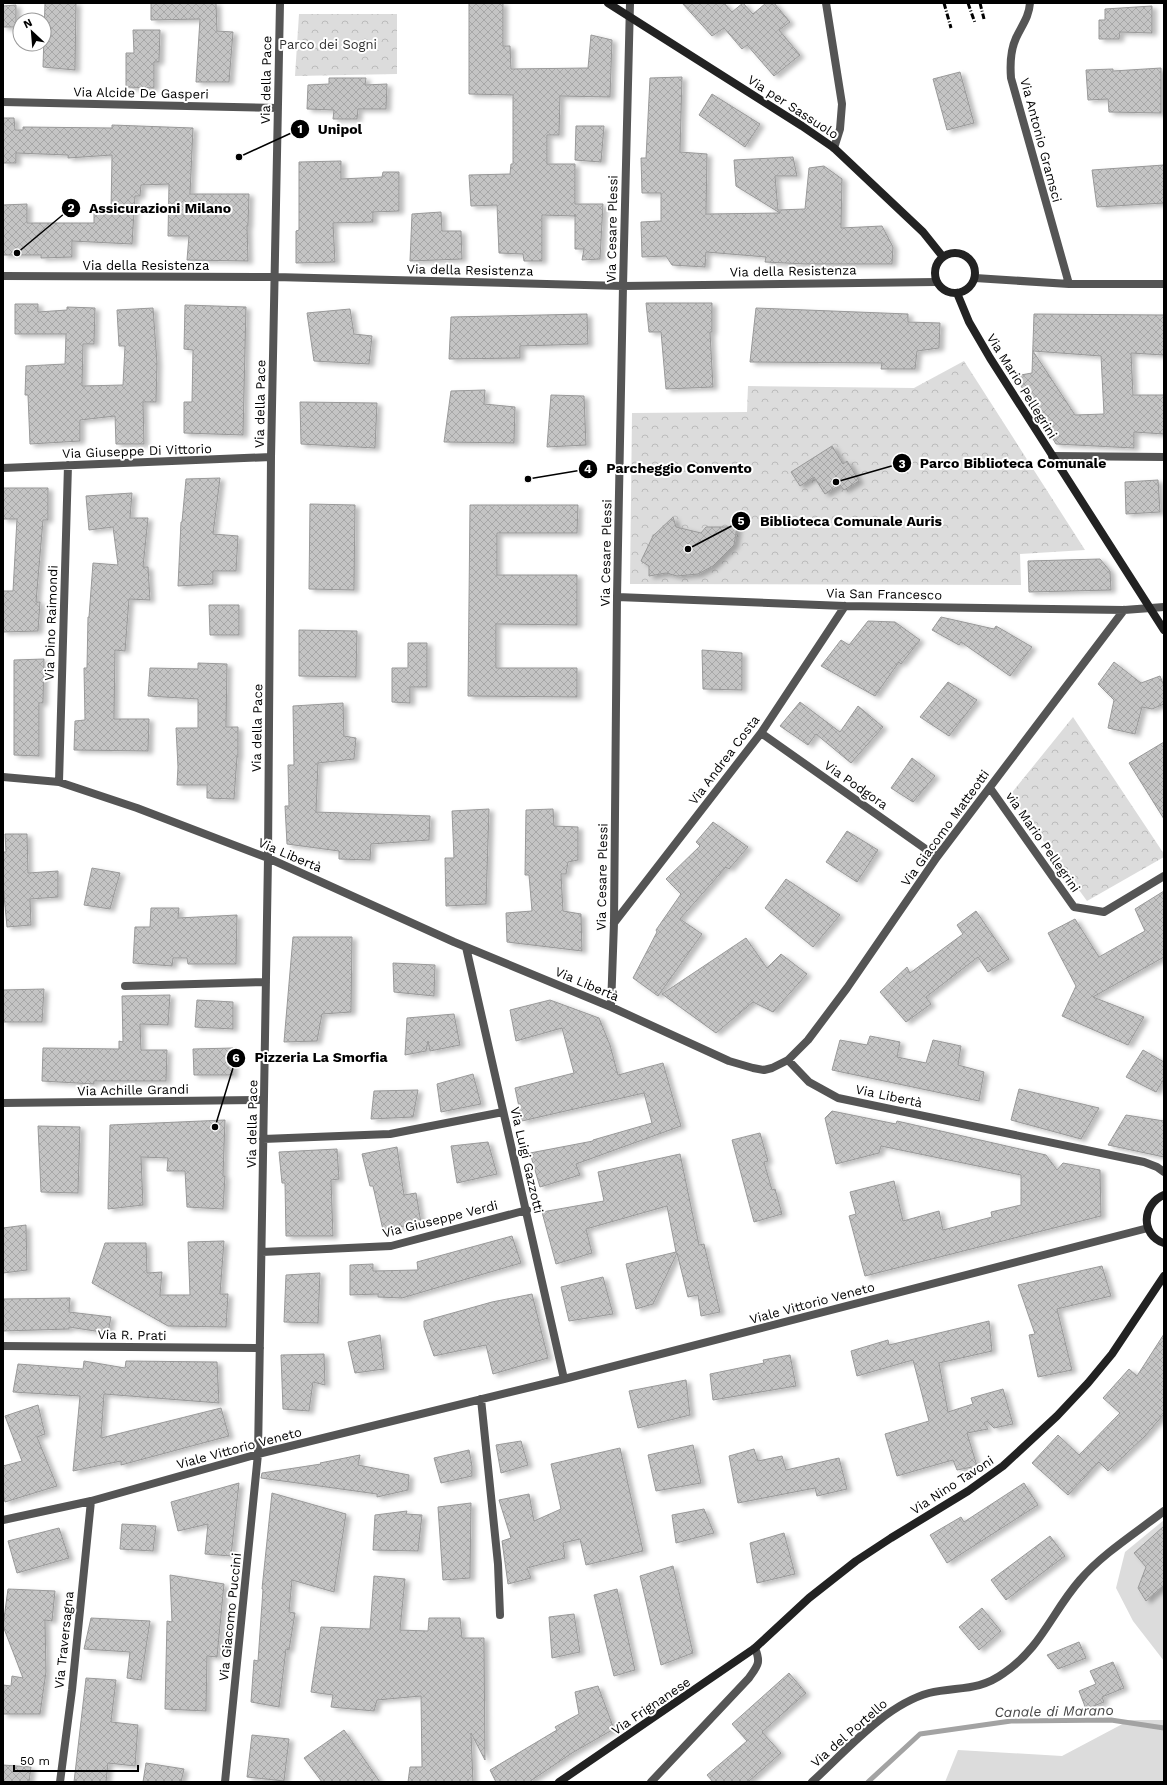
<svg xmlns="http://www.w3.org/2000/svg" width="1167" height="1785" font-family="'Work Sans',sans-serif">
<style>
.park{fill:url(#park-crowns)}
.pitch{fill:#dcdcdc}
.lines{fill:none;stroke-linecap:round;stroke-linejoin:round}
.stream{stroke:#a3a3a3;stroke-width:5}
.building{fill:url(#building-cross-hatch);stroke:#999;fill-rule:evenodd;filter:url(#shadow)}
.street{stroke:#555;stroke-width:8}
.secondary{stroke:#222;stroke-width:8}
.rail{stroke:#000;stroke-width:3;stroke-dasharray:6 2 1 2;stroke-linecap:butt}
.labels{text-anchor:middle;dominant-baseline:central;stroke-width:4;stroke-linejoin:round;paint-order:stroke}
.park-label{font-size:13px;fill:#333;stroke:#fff}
.street-label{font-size:13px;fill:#000;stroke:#fff}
.water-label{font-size:14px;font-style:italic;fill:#444;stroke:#fff}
.leader{fill:none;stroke:#000;stroke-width:1.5}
.callout-dot{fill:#000;stroke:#fff;stroke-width:1.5}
.mark-label{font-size:12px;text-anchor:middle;font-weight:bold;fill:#fff}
.callout-label{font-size:14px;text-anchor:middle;font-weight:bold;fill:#000;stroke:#fff;stroke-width:4;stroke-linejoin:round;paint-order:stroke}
</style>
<defs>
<pattern id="park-crowns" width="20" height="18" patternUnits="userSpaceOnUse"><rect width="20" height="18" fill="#dcdcdc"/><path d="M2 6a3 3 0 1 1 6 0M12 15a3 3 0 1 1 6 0" fill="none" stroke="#bbb"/></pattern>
<pattern id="building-cross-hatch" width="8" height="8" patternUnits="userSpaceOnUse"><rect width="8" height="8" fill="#c4c4c4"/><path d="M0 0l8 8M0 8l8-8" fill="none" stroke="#a7a7a7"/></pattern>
<filter id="shadow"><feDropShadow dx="4.5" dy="2.5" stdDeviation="2" flood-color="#0004"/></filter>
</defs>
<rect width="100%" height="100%" fill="#fff"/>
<path class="park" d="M299,14H397V74L295,76Z
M964,361L1085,550L1020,554L1021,585L630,584L632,413L747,412L748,386L914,388Z
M1073,717L1164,854V857L1087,901L1010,795Z"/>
<path class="pitch" d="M1164,1520V1661L1133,1621L1116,1588L1125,1552Z
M1130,1720H1164V1782H945L958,1750L1062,1756Z"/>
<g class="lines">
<path class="stream" d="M868,1782L920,1734L1011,1721L1111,1720L1164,1728"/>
</g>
<path class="building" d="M45,3H76L75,70L43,67Z
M151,3H216L217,31L233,32L229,82H196L200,19L151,20Z
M469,3H503V46H510L511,69L588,68L591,35L612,40L610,97L560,96L559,135H547V164H575V204H603L600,259L582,260L584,249H575V214V216L542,215V261H524L523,254L499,253L497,205L471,206L469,175L510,174L511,164H513V95L469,94Z
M682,3H724L732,12L743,3L753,14L766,3H774L790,22L779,30L800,55L774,76L747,45L742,49L724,28L712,36Z
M16,5V27H3V6Z
M1152,6V33L1120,32L1119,39H1099V20H1105V9Z
M133,30H160L159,62H154V88L126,87V53H134Z
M1161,68V113L1109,112L1108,99L1088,100L1086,70L1113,69V71Z
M960,72L974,123L947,130L933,79Z
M682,77L680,152L707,154L706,214L780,213L736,186L734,160L793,157L797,176H775L778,210L805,209L809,168L824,166L842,179L841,228L882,226L893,247L892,264H806L765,262L766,257L706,252L705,267L672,265L666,256L642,257L641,222L661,221V193H642L641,158H646L650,78Z
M329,78H366L365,85L387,84L386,109H358L357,119H333L334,110L307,109L308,85L329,84Z
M712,94L760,124L745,147L699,115Z
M3,118H14L15,130H23V127L112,128V125L193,128L190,194H249L248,226H247L248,261L187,260L189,236H168L169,184L141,185L140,196H135L132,244L72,241V257L41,258V255H3V205L27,204V223H94V211H111L112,155L68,158V155L16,153V163H3Z
M576,126H604L601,162L575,160Z
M341,161V179L382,177L383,172H399V211L373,212V222L333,223L335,262L296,263V231L299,230V162Z
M1164,165V203L1097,207L1092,170Z
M441,212L442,231H461L462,259L410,261L412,214Z
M646,303H712V332H710L713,387L666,389L661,332H649Z
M15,304H38V312L67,310V307L95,308L94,344H83L82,386L123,385L125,346H119L117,310L153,308L157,363L156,402H143L144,444H116L115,416L80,420V441L30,444L28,395H25L26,366L65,364L66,334H15Z
M185,305L246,307L243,435L184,433V402H192L193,350L184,349Z
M756,308L908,314V322L940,323L939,348L917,351L915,369H881L882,363L750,362Z
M350,309L354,334L372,336L369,364L314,361L307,313Z
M587,314L588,344L520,346V358L449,359L451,317Z
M1034,314L1164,315V355L1131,353L1133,395H1164V434L1134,432V448L1056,444L1015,376L1032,373ZM1033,351L1101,356L1104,414L1075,415Z
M485,390L484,404L515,407L514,443L444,442L451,391Z
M551,395L584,396L586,445L547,447Z
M300,402L377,403L375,448L301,444Z
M832,446L843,464L847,461L859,481L844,490L840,485L825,494L814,477L800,486L791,472Z
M220,478L213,534L238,536L236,571H213V584L178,586L181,522H182L186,479Z
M1158,480L1160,512L1126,514L1125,482Z
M3,488H48V520H43L36,602H40L38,631L3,632V591H13L17,519H3Z
M132,493L130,518H148L143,567H148L150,600L129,599L125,651L115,650L114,719H149L148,751L74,750L75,721L85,720L84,668H87L88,617H89L93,563L118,565L113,527L89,530L86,496Z
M310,504L355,505L354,590L309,589Z
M470,505H578L577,533H497V575H577V625L496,624V668H577V697L468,696Z
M673,517L676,527L701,533L706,527H737L734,545L713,566L698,574L677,576L666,573L649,576V566L641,561L653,536Z
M1100,559L1110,571L1111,590L1029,592L1028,561Z
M209,605H239V635H210Z
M941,617L994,629L996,626L1032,647L1010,676L961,642L959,645L932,630Z
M868,621L895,622L920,640L901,664L899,662L875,696L821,666L841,640L849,645Z
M299,630L357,631L356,677L299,676Z
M408,643H427V687H410V703L392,702V668H408Z
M702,650L742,653V690L703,689Z
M44,659L43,703H39V756L14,755V660Z
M1114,662L1141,683L1160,676L1164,686V704L1152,709L1142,707L1135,734L1108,728L1114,700L1098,684Z
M198,663L227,664L226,727H238V757H237L234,799L207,798V785H177L178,767L176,728H198V699L148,696L150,668L198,669Z
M948,682L977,700L949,736L920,717Z
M800,702L840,732L858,706L883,727L851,763L816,734L808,745L780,726Z
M343,703L344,736L356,738L354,759L318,763L316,812L430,816L429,840L371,844L370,860L339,859V851L287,844L285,806H289L288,765H294L293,706Z
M1164,742V819L1129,763Z
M912,758L935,776L913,802L891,788Z
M489,809L486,904L446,906L445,858H454L452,811Z
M553,809L554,826L578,827V860L568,862L566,874H561L563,911L581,914L582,951L507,942L506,913L532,911L529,875H525L526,810Z
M713,822L748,847L729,869L726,867L680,919L702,934L658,996L633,978L657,932L656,930L681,894L666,879L700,846L696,842Z
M847,831L878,850L857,882L826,862Z
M5,834H27L28,873L58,871V897L30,899L31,925L7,927L3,885V852H6Z
M92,868L120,873L110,909L84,905Z
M786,879L840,915L813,947L765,908Z
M1164,891V957L1093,997L1144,1017L1128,1045L1062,1016L1076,986L1048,933L1075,919L1099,957L1145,931L1135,909Z
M151,908H179L178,918L237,915L236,964H188L187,958H173L172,966L133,963L135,927H150Z
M976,911L1009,959L988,972L978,957L926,997L931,1004L906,1022L880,992L907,967L910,973L963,934L957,925Z
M293,937H352L351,1012L322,1014L317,1041L284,1042Z
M746,938L767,968L781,954L807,974L773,1012L753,1002L716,1033L662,994Z
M393,963L435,965L434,996L394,992Z
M44,989L42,1022H3V990Z
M170,995L168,1025L140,1024L141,1050H167L166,1081H94V1084L42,1081L43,1048L119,1049V1041L123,1042L122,996Z
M197,1000L233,1002V1029L195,1027Z
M550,1000L599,1018L610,1045L618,1075L663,1063L681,1126L576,1164L580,1175L540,1187L530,1153L593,1141V1140L652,1123L644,1093L522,1121L515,1088L574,1073L562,1028L516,1041L510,1010Z
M454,1014L460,1045L430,1051L428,1041L426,1051L405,1055L407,1018Z
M870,1036L900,1042L897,1057L926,1063L933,1040L961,1046L958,1065L984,1072L979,1101L832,1070L840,1040L867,1045Z
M233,1048V1075H194L193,1049Z
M1143,1050L1164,1062V1079L1156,1092L1126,1077Z
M473,1074L481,1104L441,1112L437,1084Z
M1019,1089L1099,1108L1081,1139L1011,1120Z
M418,1090L413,1117L371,1119L374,1091Z
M832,1111L896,1124L897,1121L1046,1155L1057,1170L1063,1163L1100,1170L1101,1216L865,1276L849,1216L856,1214L850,1192L894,1181L903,1221L939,1211L943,1230L992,1217L991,1212L1021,1205V1175L881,1146L879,1153L836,1164L825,1118Z
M1126,1115L1164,1121V1157L1108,1145Z
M225,1120L223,1176H225L223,1209L187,1207L185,1171H167L168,1158L141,1157L143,1205L108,1209L110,1125Z
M38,1126L80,1127L78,1193L41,1192Z
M760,1133L768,1161L764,1162L772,1190L775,1189L782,1214L754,1222L732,1140Z
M488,1142L497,1174L457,1183L451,1146Z
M397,1147L404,1195L416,1193L421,1223L383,1230L373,1186H370L362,1154Z
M337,1149L339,1179L331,1180L333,1236H286L285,1183H282L279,1152Z
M680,1154L699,1245L704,1244L720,1312L701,1316L698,1295L688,1297L677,1253L653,1304L636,1309L626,1264L676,1252L667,1206L586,1229L592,1253L556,1264L542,1212L604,1201L598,1172Z
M26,1225L27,1270L3,1273V1228Z
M512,1236L521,1263L402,1298L378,1297V1294L350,1295V1265L373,1264V1271L418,1270L417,1262Z
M224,1241L220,1294H228L226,1327L168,1326L92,1283L105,1243H146L147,1273L162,1272L160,1295H190L188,1242Z
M1102,1266L1111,1296L1057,1309L1072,1370L1038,1377L1029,1335L1035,1334L1018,1285Z
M320,1273L318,1323L284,1322L286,1275Z
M603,1277L613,1314L569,1321L561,1287Z
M532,1294L548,1358L493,1374L486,1345L434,1356L424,1327V1321L492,1302Z
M70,1298L69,1312L111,1317L108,1333L69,1327V1329L3,1331V1299Z
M989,1321L992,1351L939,1363L948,1412L973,1404L971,1398L1003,1389L1013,1424L994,1428L987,1421L984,1423L988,1429L967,1433L977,1466L957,1470L953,1460L897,1476L885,1434L929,1421L913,1360L857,1376L851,1351L888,1340L889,1345Z
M1164,1334V1414L1145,1436L1108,1471L1099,1462L1068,1495L1032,1463L1058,1435L1079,1455L1120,1413L1103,1398L1129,1369L1137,1376Z
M380,1335L384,1369L355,1373L348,1342Z
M324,1354L325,1385L313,1382L309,1411L283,1409L281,1355Z
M790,1355L796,1386L713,1400L710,1374L764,1363L763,1360Z
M84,1361L125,1368L126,1361L217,1362L219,1403L104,1394L101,1438L221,1408L229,1436L121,1465V1461L73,1471L80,1396L13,1392L18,1364L83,1369Z
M686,1380L690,1415L638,1428L629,1391Z
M38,1405L45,1434L37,1437L57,1486L5,1502L3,1494V1466L22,1461L5,1416Z
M521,1441L528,1465L501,1473L496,1445Z
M693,1445L701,1483L656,1491L648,1455Z
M620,1448L643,1551L586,1565L580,1539L563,1543L565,1558L527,1568L531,1578L508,1584L502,1541L511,1538L499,1500L529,1494L534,1521L561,1509L551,1464Z
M754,1449L758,1461L782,1456L786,1470L839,1458L847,1489L817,1496L815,1488L738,1503L729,1456Z
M469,1450L472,1466V1476L441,1483L434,1458Z
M360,1455L358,1465L409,1475L408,1490L377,1497V1494L261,1478L262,1473L321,1464L320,1463Z
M239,1483L231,1556L205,1554L208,1524L178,1531L171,1502Z
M1024,1483L1038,1505L947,1563L930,1535L961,1517L964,1522Z
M272,1493L346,1514L334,1592L292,1580L289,1612L295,1613L289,1650L286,1649L279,1707L251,1702L254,1660L258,1661L263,1589H262Z
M471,1503L470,1578L443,1580L438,1507Z
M704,1509L714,1533L676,1543L672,1515Z
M407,1511L406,1514L422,1515L418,1551L373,1550L375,1515Z
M122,1524L156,1526L153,1551L120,1549Z
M1164,1526V1585L1146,1601L1138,1588L1146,1567L1134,1553Z
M59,1528L69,1558L17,1573L8,1541Z
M784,1533L795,1574L757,1583L750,1543Z
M1050,1536L1065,1556L1006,1600L991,1580Z
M673,1566L693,1653L661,1665L640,1576Z
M170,1575L224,1584L217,1657L207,1656L206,1711L165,1709L167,1621L172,1622Z
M374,1576L405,1579L400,1630L428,1631L429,1618H460L462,1638H484L485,1760L471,1733L473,1782H408L410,1767H422L421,1696L377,1700L374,1711L331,1707L333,1695L311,1692L321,1627L370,1629Z
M8,1589L55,1591L52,1621L45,1620L46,1672L40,1714H3V1685L11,1686L12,1676L23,1678L3,1626Z
M617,1589L635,1670L614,1676L594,1595Z
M982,1608L1001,1631L979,1650L959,1627Z
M574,1614L580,1652L552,1658L549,1617Z
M91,1618L150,1621L141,1680L127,1678L130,1652L84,1649Z
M1079,1642L1086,1658L1058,1669L1047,1655Z
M1113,1662L1124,1688L1102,1697L1104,1702L1086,1709L1079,1691L1096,1684L1090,1671Z
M789,1673L806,1693L762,1732L781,1753L748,1782H713L707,1775L747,1741L732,1724Z
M86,1678L116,1680L111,1722L138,1725L135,1766L108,1763L106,1782H74Z
M598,1686L614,1729L572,1753L529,1782H496L490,1770L557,1730L555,1727L579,1714L575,1692Z
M344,1730L380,1782H322L304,1758Z
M252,1735L289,1739L284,1781L247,1777Z
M146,1763L184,1769L181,1782H143Z
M3,1765L31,1767L29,1782H3Z"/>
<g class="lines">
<path class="street" d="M826,3L842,104L840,129L834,148
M1030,3C1029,17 1022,25 1016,38C1010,51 1010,65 1011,78L1069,284
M3,102L278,108
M3,276L275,277L623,286L936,282
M975,278L1069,284H1164
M1052,456L1164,457
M3,468L271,457
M617,597L845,606L1124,610L1164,607
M761,733L937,857
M3,777L59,782L137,808L268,858L454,942L611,1007L729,1061L753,1068L764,1070L772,1068L788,1060L808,1040L847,988L937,857L1124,610
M59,782L68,465
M990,788L1074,907L1104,912L1164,876
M614,923L761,733L845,606
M466,947L564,1379
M125,986L266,982
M611,1007L614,923L617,597L623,286L630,3
M788,1060L809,1082L838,1098L1144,1162L1157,1167L1164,1172
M3,1103L264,1100
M263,1139L390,1134L503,1112
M262,1252L391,1246L527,1210
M3,1346L260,1348
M481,1399L498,1564L500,1615
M3,1520L91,1501L258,1454L564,1379L1148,1228
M60,1782L72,1690L91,1501
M225,1782L258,1454L268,858L271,457L280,3
M651,1782L749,1678C758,1665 761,1663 755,1648
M812,1782C845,1752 885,1705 929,1693C957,1686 978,1692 1004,1673C1041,1648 1052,1612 1080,1580C1102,1554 1137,1532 1164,1511"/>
<path class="secondary" d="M608,3L802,126L834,148L923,232L943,257
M935 273a20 20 0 1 1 40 0a20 20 0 1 1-40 0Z
M957,293L969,322L990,358L1164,630
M1164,1195C1142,1204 1140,1235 1164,1243
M559,1782L755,1648L809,1598L856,1561L891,1538L968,1491L1003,1466L1057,1416L1088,1383L1112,1354L1164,1276"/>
<path class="rail" d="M944,3L951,28
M968,3L975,23
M980,3L984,19"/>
</g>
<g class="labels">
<g class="park-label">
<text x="328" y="44">Parco dei Sogni</text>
</g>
<g class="street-label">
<text transform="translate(266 80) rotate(-89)">Via della Pace</text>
<text transform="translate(141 93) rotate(1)">Via Alcide De Gasperi</text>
<text transform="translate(793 107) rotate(33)">Via per Sassuolo</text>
<text transform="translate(1041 140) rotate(75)">Via Antonio Gramsci</text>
<text transform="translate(612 229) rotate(-89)">Via Cesare Plessi</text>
<text x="146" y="265">Via della Resistenza</text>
<text transform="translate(470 270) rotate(1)">Via della Resistenza</text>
<text transform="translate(793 271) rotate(-1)">Via della Resistenza</text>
<text transform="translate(1022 386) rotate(58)">Via Mario Pellegrini</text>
<text transform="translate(260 404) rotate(-89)">Via della Pace</text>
<text transform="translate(137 451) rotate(-2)">Via Giuseppe Di Vittorio</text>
<text transform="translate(606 553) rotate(-89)">Via Cesare Plessi</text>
<text transform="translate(884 594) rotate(1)">Via San Francesco</text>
<text transform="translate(51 623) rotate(-88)">Via Dino Raimondi</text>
<text transform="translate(257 728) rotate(-89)">Via della Pace</text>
<text transform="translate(724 760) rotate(-53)">Via Andrea Costa</text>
<text transform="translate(856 785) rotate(35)">Via Podgora</text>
<text transform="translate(945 828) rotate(-54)">Via Giacomo Matteotti</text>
<text transform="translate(1043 842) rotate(55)">via Mario Pellegrini</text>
<text transform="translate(290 855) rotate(23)">Via Libertà</text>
<text transform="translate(602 877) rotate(-89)">Via Cesare Plessi</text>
<text transform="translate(587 984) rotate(23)">Via Libertà</text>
<text transform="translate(133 1090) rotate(-1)">Via Achille Grandi</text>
<text transform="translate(889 1096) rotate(12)">Via Libertà</text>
<text transform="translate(252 1124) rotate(-89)">Via della Pace</text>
<text transform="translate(527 1160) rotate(77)">Via Luigi Gazzotti</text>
<text transform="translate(440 1219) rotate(-14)">Via Giuseppe Verdi</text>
<text transform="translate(812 1303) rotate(-15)">Viale Vittorio Veneto</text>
<text transform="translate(132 1335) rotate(1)">Via R. Prati</text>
<text transform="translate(239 1448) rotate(-15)">Viale Vittorio Veneto</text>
<text transform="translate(952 1485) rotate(-33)">Via Nino Tavoni</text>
<text transform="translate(230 1617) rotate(-84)">Via Giacomo Puccini</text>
<text transform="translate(64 1640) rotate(-84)">Via Traversagna</text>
<text transform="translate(651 1706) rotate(-34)">Via Frignanese</text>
<text transform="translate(849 1733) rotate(-41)">Via del Portello</text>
</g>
<g class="water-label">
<text transform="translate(1054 1711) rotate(-1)">Canale di Marano</text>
</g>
</g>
<path class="leader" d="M239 157L300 129M17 253L71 208M836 482L902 463M528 479L588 469M688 549L741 521M215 1127L236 1058"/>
<g class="callout-dot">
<circle cx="239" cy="157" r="4"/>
<circle cx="17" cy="253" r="4"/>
<circle cx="836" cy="482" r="4"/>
<circle cx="528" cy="479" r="4"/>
<circle cx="688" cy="549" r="4"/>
<circle cx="215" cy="1127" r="4"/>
<circle cx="300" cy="129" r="10"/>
<circle cx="71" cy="208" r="10"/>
<circle cx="902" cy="463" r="10"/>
<circle cx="588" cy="469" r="10"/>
<circle cx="741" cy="521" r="10"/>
<circle cx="236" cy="1058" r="10"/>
</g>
<g class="mark-label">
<text x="300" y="133">1</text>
<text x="71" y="212">2</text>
<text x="902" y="468">3</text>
<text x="588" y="473">4</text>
<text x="741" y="525">5</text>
<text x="236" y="1062">6</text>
</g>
<g class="callout-label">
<text x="340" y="134">Unipol</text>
<text x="160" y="213">Assicurazioni Milano</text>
<text x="1013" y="468">Parco Biblioteca Comunale</text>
<text x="679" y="473">Parcheggio Convento</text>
<text x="851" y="526">Biblioteca Comunale Auris</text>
<text x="321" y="1062">Pizzeria La Smorfia</text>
</g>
<rect width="1167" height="1785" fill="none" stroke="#000000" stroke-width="8"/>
<g transform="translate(32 32) rotate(334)"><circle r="19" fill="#ffffff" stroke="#999999"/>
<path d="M0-3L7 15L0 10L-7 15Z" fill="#000000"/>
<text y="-6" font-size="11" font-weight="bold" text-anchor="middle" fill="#000000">N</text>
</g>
<path d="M14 1765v6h124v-6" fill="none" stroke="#000000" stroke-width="2"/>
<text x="20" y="1765" font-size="12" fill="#000000" stroke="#ffffff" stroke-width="3" paint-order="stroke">50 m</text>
</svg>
